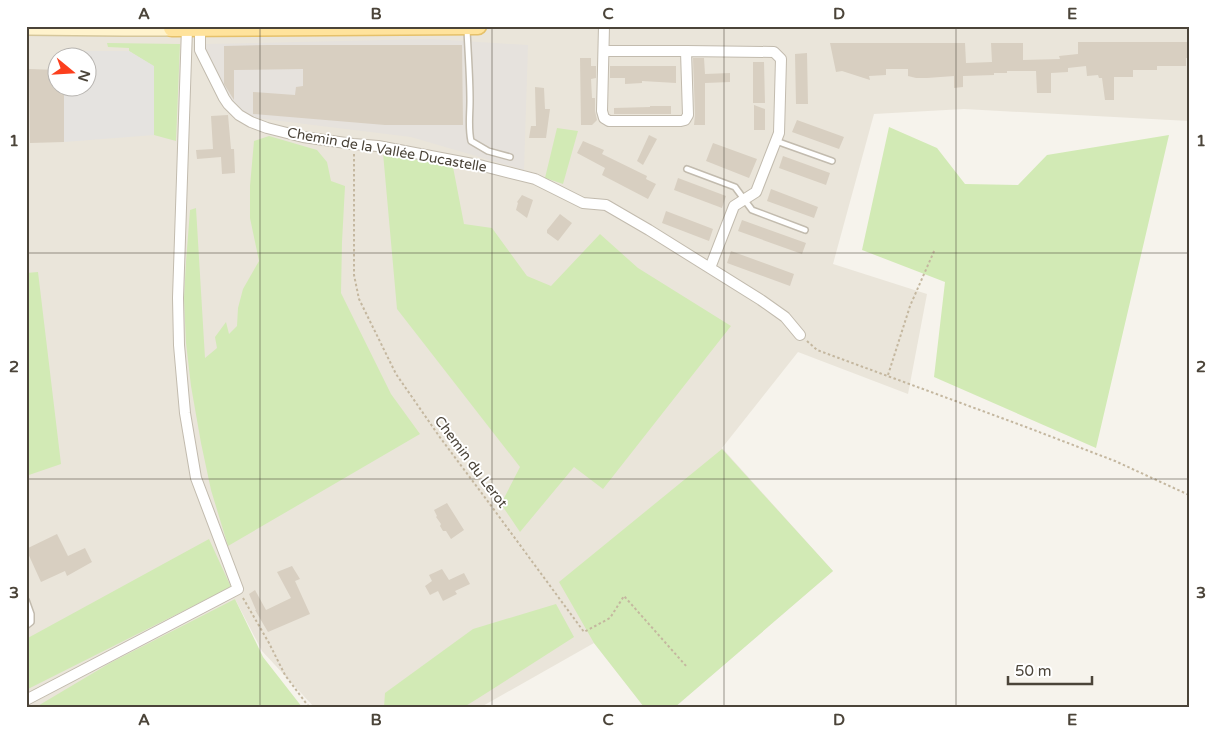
<svg xmlns="http://www.w3.org/2000/svg" width="1215" height="733" font-family="'Varela Round',sans-serif">
<style>
.residential{fill:#eae5da;fill-rule:evenodd}
.industrial{fill:#e6e2dd}
.green{fill:#d2eab5}
.parking{fill:#e5e3e0}
.building{fill:#d8cfc1}
.lines{fill:none;stroke-linecap:round;stroke-linejoin:round}
.service-casing{stroke:#c2bbae;stroke-width:8}
.minor-casing{stroke:#c2bbae;stroke-width:12}
.secondary-casing{stroke:#d6c79b;stroke-width:18}
.primary-casing{stroke:#e6c16a;stroke-width:19}
.path{stroke:#c4b79f;stroke-width:2;stroke-dasharray:2.5 2.5;stroke-linecap:butt}
.service{stroke:#fff;stroke-width:5}
.minor{stroke:#fff;stroke-width:10}
.secondary{stroke:#fff3cd;stroke-width:15}
.primary{stroke:#ffe39c;stroke-width:16}
.grid{fill:none;stroke:#4b4439;stroke-width:1;stroke-opacity:0.55}
.labels{text-anchor:middle;dominant-baseline:central;stroke-width:4;stroke-linejoin:round;paint-order:stroke}
.street-label{font-size:14px;fill:#4b4439;stroke:#fff}
.neatline{fill:none;stroke:#4b4439;stroke-width:2}
.grid-label{font-size:16px;text-anchor:middle;font-weight:bold;fill:#4b4439}
</style>
<rect width="100%" height="100%" fill="#f6f3ec"/>
<path class="residential" d="M26,26H1189V121L964,109L874,114L833,264L927,294L908,394L798,352L722,448L833,571L675,707H644L594,643L481,707H314L262,651L235,599L128,707H26ZM58,58H88V88H58Z"/>
<path class="industrial" d="M432,39L528,45L524,170L411,137L248,117L227,111L194,50L207,44Z"/>
<path class="green" d="M107,43L180,44L176,141L154,135L153,66L129,51V48L108,47Z
M889,127L937,148L965,184L1018,185L1047,155L1169,135L1096,448L934,377L945,282L862,250Z
M557,128L578,131L563,184L545,178Z
M269,136L317,150L327,162L331,181L345,186L342,242L341,293L391,394L420,434L228,546L211,490L201,443L191,386L186,343L184,298L186,262L190,210L196,208L205,358L217,348L215,337L226,322L229,334L237,326L238,308L243,289L259,261L250,218V186L254,141Z
M383,153L453,167L464,224L492,228L527,276L551,286L600,234L638,268L731,326L603,489L574,467L520,532L501,504L520,467L397,309Z
M38,272L61,464L26,476V273Z
M722,449L833,571L675,707H644L594,643L559,582Z
M209,539L231,587L26,690V639Z
M235,599L263,657L302,707H36L110,663Z
M556,604L574,637L477,699L464,707H384L385,693L473,629Z"/>
<path class="parking" d="M85,51H129L154,66V135L64,142V88H88V58L85,57Z"/>
<path class="building" d="M1078,42H1189V58H1186V66H1157V70H1133V77H1114V100H1105L1102,78H1099L1098,75L1087,76L1086,66L1068,68V72L1051,73V93H1037L1036,71H1007V73H994V75L963,76V87L954,88V76L927,78H916L908,76V69H886V75L869,76L870,80L842,71L836,72L830,43H965L966,63L992,62L991,43H1023V60L1060,59L1059,56L1078,54Z
M269,45H462L463,125H385L253,114V92L295,95L296,87L303,86V69L234,70V100L224,84V46Z
M807,53L808,104H796L795,54Z
M580,58H591V66H596V78L591,79L592,98H595V111L597,120L592,125H581Z
M693,58H704L705,74L730,73V82L705,83V125H694L695,115Z
M753,62H764L765,103H753Z
M610,66H676V83L642,81V83L625,84V78H610Z
M29,69L58,70V88H64V142L30,143Z
M535,87L544,88L545,109H550L546,138H529L531,126H536Z
M754,105L765,109V130H754Z
M650,106H671V114H614V108L650,107Z
M228,115L231,149H234L235,173L222,174L221,157L197,159L196,150L213,149L211,116Z
M797,120L844,137L839,149L792,132Z
M649,135L657,139L643,165L637,161Z
M583,141L604,150L602,154L647,176L646,179L656,184L648,199L602,175L605,168L577,153Z
M713,143L757,159L749,178L706,161Z
M783,156L830,173L826,185L779,168Z
M678,178L726,196L722,208L674,190Z
M771,189L818,207L814,218L767,201Z
M522,195L533,200L527,218L516,210L518,203L517,202Z
M666,211L713,229L709,241L662,223Z
M560,214L572,223L558,241L547,233V230Z
M742,220L806,243L802,254L738,231Z
M731,251L794,274L790,286L727,263Z
M447,503L464,530L451,539L446,531H443L440,526L441,524L436,517L437,516L434,510Z
M57,534L68,556L85,548L92,562L67,576L65,571L41,582L26,549Z
M292,566L300,579L295,581L310,614L268,632L255,610H256L249,594L255,590L266,610L291,598L277,572Z
M442,569L449,580L464,573L470,584L455,591L457,594L443,601L438,591L430,595L425,586L432,581L429,575Z"/>
<g class="lines">
<g class="service-casing">
<path id="service" d="M467,29C468,53 470,77 470,101C470,115 468,127 471,141L488,151L510,157
M776,141L832,161
M687,169L735,187L752,210L805,230
M26,600L31,614V622L26,626"/>
</g>
<g class="minor-casing">
<path id="minor" d="M604,26L602,111L604,118L609,121H681L685,120L688,115L686,51H604
M200,27V50L224,98L228,104L239,115L251,122L267,128L303,137L353,144L378,146L483,166L535,179L583,203L606,205L649,230L761,300L785,317L800,335
M686,51L774,52L781,59L779,133L756,192L734,206L710,268
M26,700L238,589L196,478L185,413L179,345L178,298L187,28"/>
</g>
<g class="secondary-casing">
<path id="secondary" d="M26,27L124,28H172"/>
</g>
<g class="primary-casing">
<path id="primary" d="M172,26V28C274,28 376,27 478,26"/>
</g>
<path class="path" d="M354,154V275L359,299L396,374L439,436L492,507L584,632L610,618L624,596L687,667
M807,341L817,350L1026,427L1115,461L1189,495
M888,375L910,306L935,249
M26,481L28,480
M243,598L269,643L285,675L309,707"/>
<use href="#service" class="service"/>
<use href="#minor" class="minor"/>
<use href="#secondary" class="secondary"/>
<use href="#primary" class="primary"/>
</g>
<path class="grid" d="M260,26V707M492,26V707M724,26V707M956,26V707M26,253H1189M26,479H1189"/>
<g class="labels">
<g class="street-label">
<text transform="translate(387 150) rotate(10)">Chemin de la Vallée Ducastelle</text>
<text transform="translate(471 462) rotate(53)">Chemin du Lerot</text>
</g>
</g>
<rect width="1215" height="733" fill="none" stroke="#ffffff" stroke-width="55"/>
<g transform="translate(72 72) rotate(108)"><circle r="24" fill="#ffffff" stroke="#b7b4b0"/>
<path d="M0-4L9 19L0 12L-9 19Z" fill="#fc3f1d"/>
<text y="-8" font-size="14" font-weight="bold" text-anchor="middle" fill="#4b4439">N</text>
</g>
<path d="M1008 676v8h84v-8" fill="none" stroke="#4b4439" stroke-width="2.5"/>
<text x="1015" y="676" font-size="15" fill="#4b4439" stroke="#ffffff" stroke-width="4" paint-order="stroke">50 m</text>
<rect x="28" y="28" width="1160" height="678" class="neatline"/>
<g class="grid-label">
<text x="144" y="19">A</text>
<text x="376" y="19">B</text>
<text x="608" y="19">C</text>
<text x="839" y="19">D</text>
<text x="1072" y="19">E</text>
<text x="14" y="146">1</text>
<text x="1201" y="146">1</text>
<text x="14" y="372">2</text>
<text x="1201" y="372">2</text>
<text x="14" y="598">3</text>
<text x="1201" y="598">3</text>
<text x="144" y="725">A</text>
<text x="376" y="725">B</text>
<text x="608" y="725">C</text>
<text x="839" y="725">D</text>
<text x="1072" y="725">E</text>
</g>
</svg>
